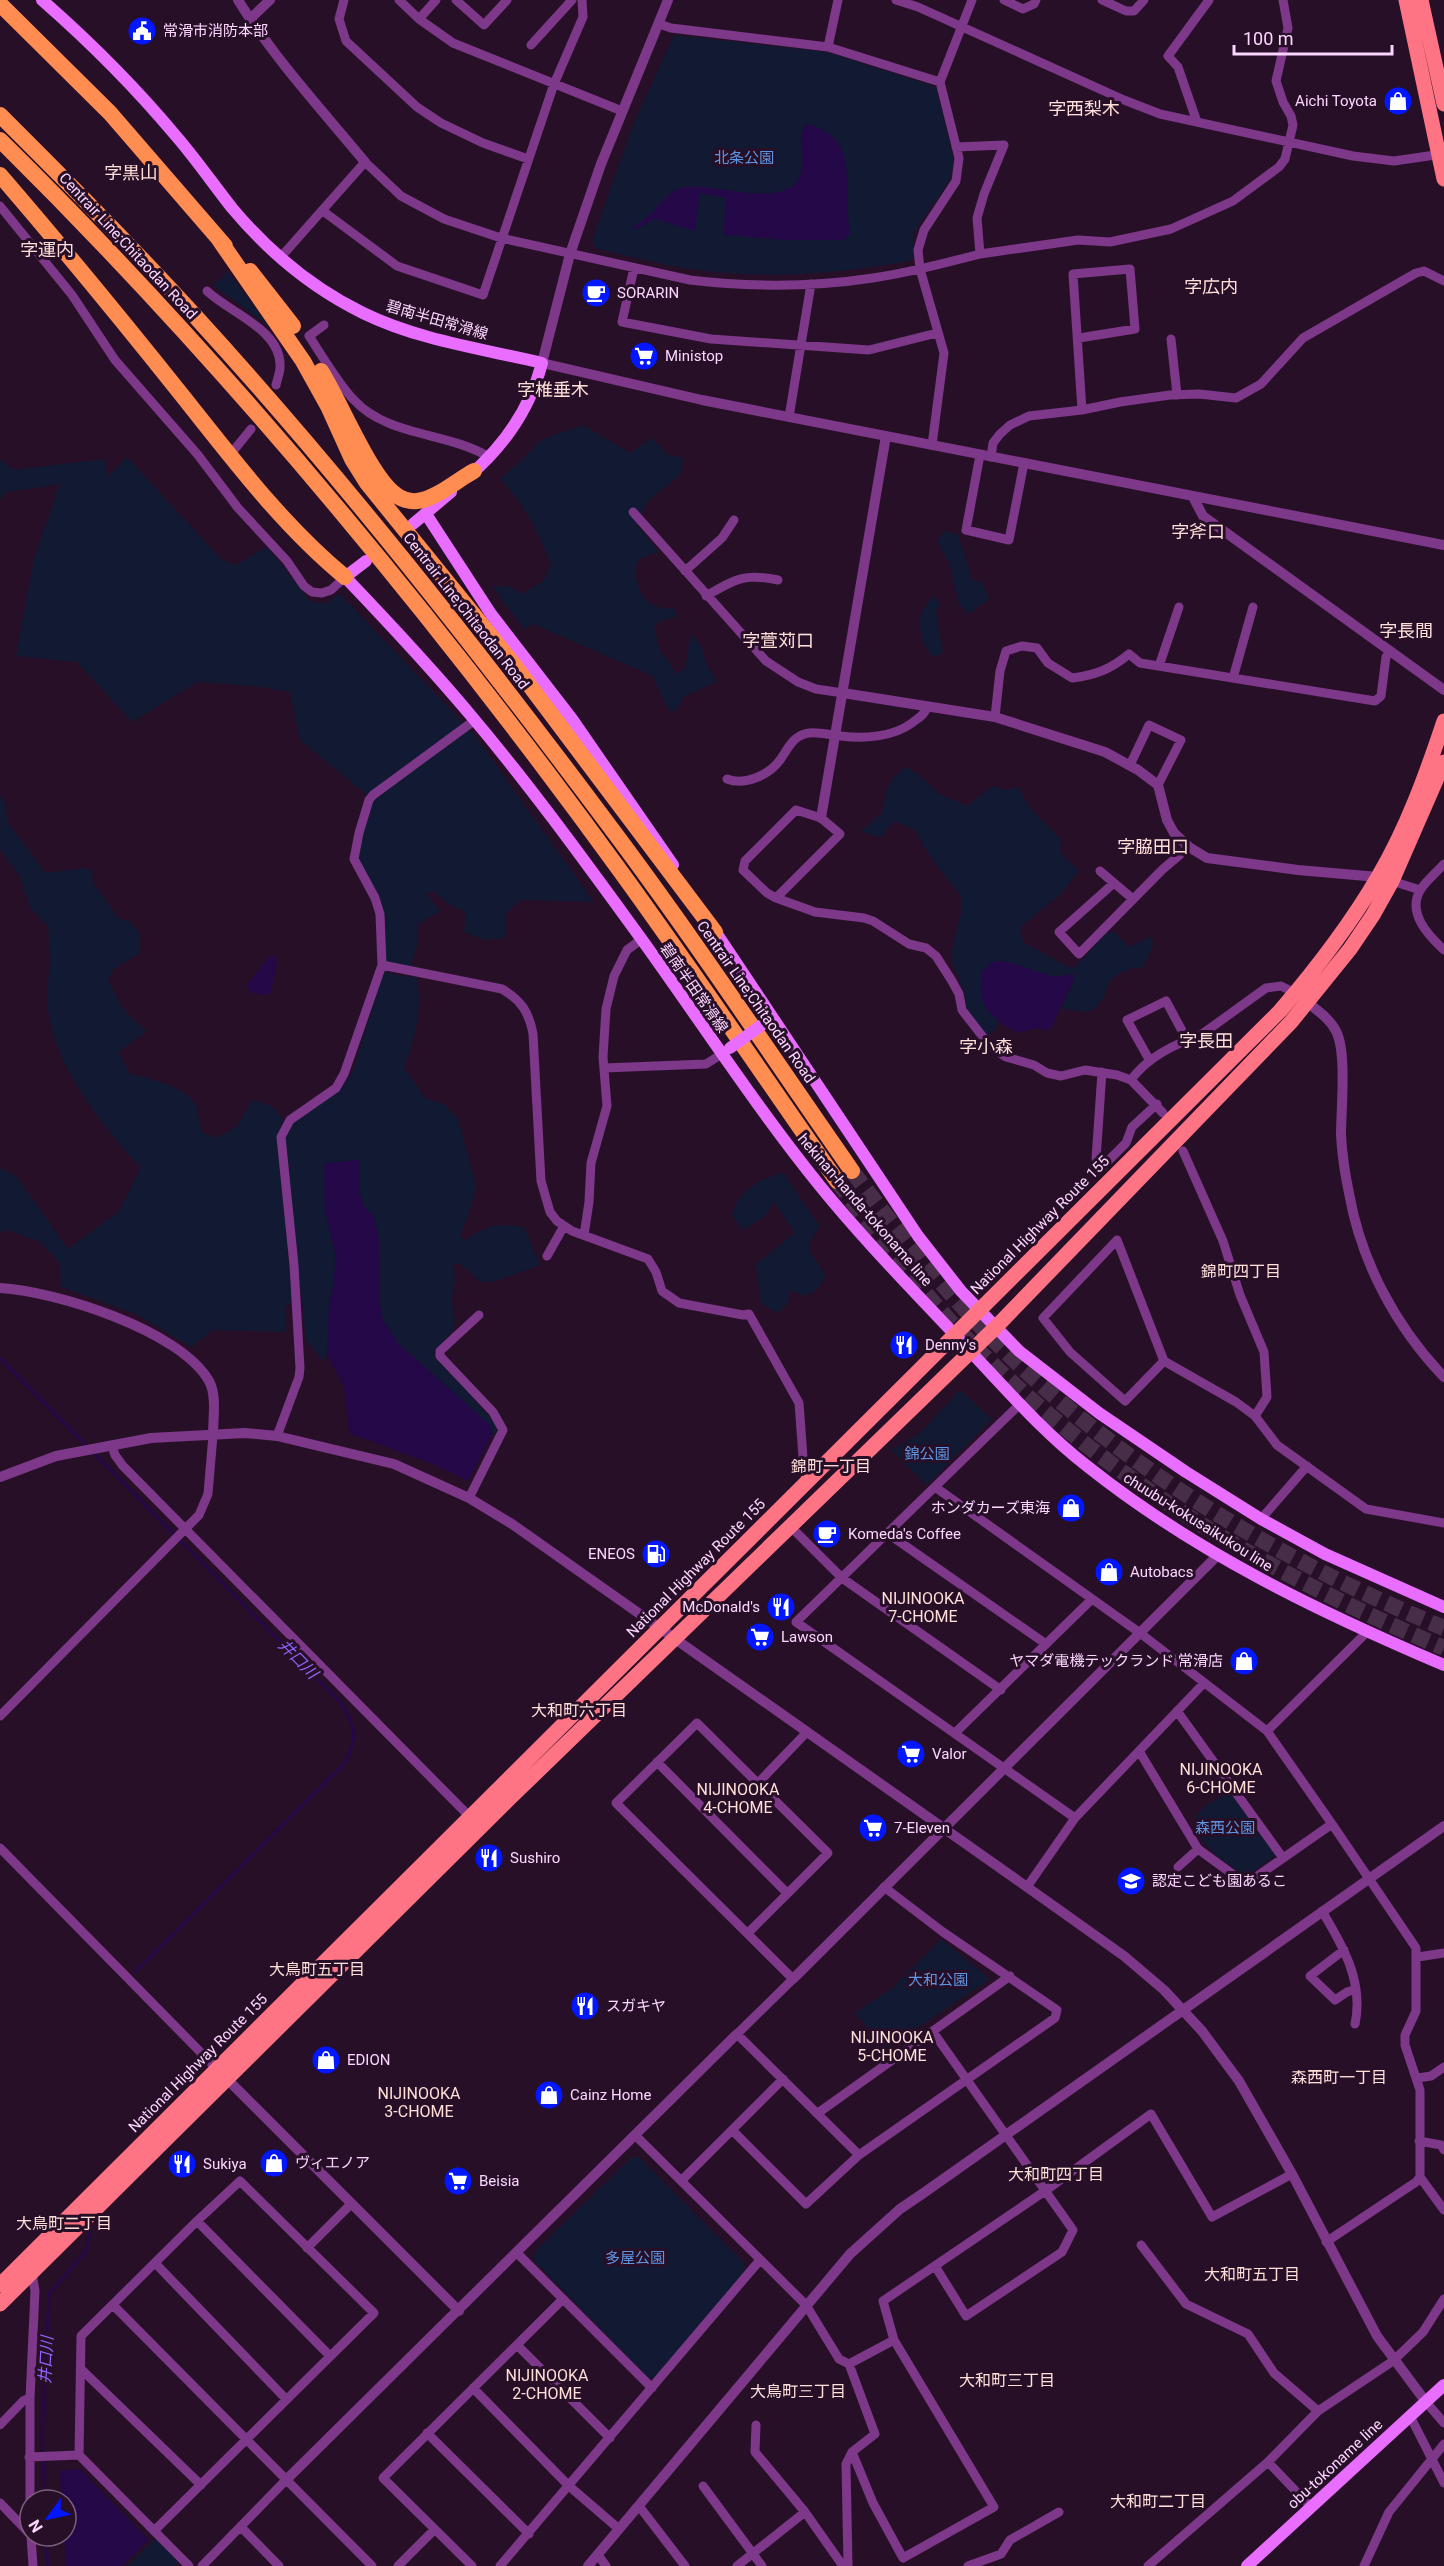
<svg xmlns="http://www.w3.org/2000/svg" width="1444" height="2566" font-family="Roboto,'Noto Sans JP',sans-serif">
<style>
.green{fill:#121932}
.water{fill:#250848}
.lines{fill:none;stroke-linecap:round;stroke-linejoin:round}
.stream{stroke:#250848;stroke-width:3}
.motorway-tunnel{stroke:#482d48;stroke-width:16;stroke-dasharray:16 8;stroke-linecap:butt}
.minor{stroke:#7d3889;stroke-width:9}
.tertiary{stroke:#7d3889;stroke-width:10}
.secondary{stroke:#e96dff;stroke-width:12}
.trunk{stroke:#ff7484;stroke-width:15}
.motorway{stroke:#ff8c51;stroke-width:16}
.secondary-bridge{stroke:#e96dff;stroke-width:12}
.labels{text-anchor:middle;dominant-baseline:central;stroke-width:6;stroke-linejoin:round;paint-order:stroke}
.poi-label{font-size:15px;fill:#fcd6ff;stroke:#280f28;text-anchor:start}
.park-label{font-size:15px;fill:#5d97e4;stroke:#280f28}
.street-label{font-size:15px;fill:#fcd6ff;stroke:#280f28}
.neighbourhood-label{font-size:16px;fill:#ffdfd8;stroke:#280f28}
.water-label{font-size:16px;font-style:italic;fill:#9064ff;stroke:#280f28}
.quarter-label{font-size:18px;fill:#ffdfd8;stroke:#280f28}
</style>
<rect width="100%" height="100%" fill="#280f28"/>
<path class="green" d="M674,35L827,52L936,87L954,161L950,180L914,232L913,258L909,261C845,273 771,279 706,271C669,267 633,257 597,249L592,241L633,125Z
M228,272L269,326L213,285Z
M583,425L630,453L652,438L668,455L683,458L680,475L647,502L636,523L659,552L638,559C630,583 645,613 673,608L677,616L659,622L654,627L660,652L669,661L675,674L685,669L691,634L701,645L706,663L717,682L684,696L677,709L671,712L665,704L653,676L533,624L524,629L492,586H508L522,594L543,581L551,565C536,526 528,510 500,479L523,459L541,440Z
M127,457L222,560L236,565L267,547L311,602L328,603L339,593L473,733L594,902L521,900L506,913L505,938L485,940L464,932L466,912L447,903L433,891L426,894L440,911L417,925L418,943L410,968L386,961L385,919L380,898L356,855L373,800L300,740L290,692L255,686L198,682L132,722L77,662L16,656L34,559L60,484L7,492L0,499V459L14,470L104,459L108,477Z
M944,531L958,534L972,580L983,583L989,599L969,614L959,604L949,562L937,542Z
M932,596L940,603L936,612L943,653L933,657L922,641L919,617Z
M906,767L917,773L939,794L967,806L993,786L1006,790L1018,787L1029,807L1061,840L1060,852L1079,871L1061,894L1020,927L1023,942L1067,966L1075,967L1107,932L1116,933L1129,947L1152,936L1153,945L1144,967C1092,972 1117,1000 1089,1011C1083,1013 1070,1009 1061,1009L1074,979L1069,974L1054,977L998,961L987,967L985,1008L998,1020L996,1029L989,1034L980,1030L966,1010L965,995L952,961V950L962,908V898L932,859L915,830L894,821L880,838L861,831L882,813L887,788L894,777Z
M0,795L4,801L8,822L45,873L83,868L93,871L92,881L118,918L129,921L140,934V953L114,969L108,979C117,1002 128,1017 147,1031L119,1052L129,1073C146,1078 189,1087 196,1106C199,1115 199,1124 203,1133L218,1138L237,1126L252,1100L272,1106L284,1121L278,1137L292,1302L285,1307L286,1332L213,1330L191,1347L136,1314L61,1287L60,1263L41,1242L8,1230L0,1233V1168L16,1176L68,1249L119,1211L141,1168C99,1121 51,1064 47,999C46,988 49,977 50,967C51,953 49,939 48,926L30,908L21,879L0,849Z
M383,972L417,978C423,1009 415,1038 404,1068L425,1098L445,1105L458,1119L476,1185L470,1210L460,1236L466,1241C485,1224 499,1223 524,1227L540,1265L493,1282H481L462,1265L454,1263L455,1282L451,1300L455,1319L454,1329L434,1353L496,1424L497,1433L492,1434L487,1423L399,1344L383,1321L379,1300L380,1267L374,1217L363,1205L360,1194V1173L331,1237L336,1257L333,1288L329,1303V1337L326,1359L322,1360L306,1340L285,1141L292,1123L340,1090L353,1072Z
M783,1173L820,1227L809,1242L810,1252L826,1276C818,1291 808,1302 791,1290L786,1305L778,1313L761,1303L756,1264L795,1233L774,1202L765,1216L743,1230L732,1215C738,1191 760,1178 783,1173Z
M960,1390L992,1419L927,1485L891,1450L919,1434Z
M1230,1790L1277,1854L1246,1877C1231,1866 1182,1836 1199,1813C1205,1804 1221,1797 1230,1790Z
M941,1939L990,1979L886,2049L855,2013L891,1989Z
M632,2157H639L746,2265V2270L655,2378H649L533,2260L535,2251Z
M157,2537L180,2561L174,2566H127Z"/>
<path class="water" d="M805,124C850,135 847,162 847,200C847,211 849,223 850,234L844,240H786L723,235L726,198L700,193L695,231L655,219L634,230L632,227C637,224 643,221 647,217C657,209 668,191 681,188C712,181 776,209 797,181C810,162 795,142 805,124Z
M270,956H275L277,964L271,992L266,995L250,992L247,987L248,983Z
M998,961L1009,962L1054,977L1073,974L1074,979L1051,1028L1047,1030L1036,1028L1019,1033C1006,1028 987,1015 983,1001C980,993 982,981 982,972L991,963Z
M357,1160L360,1162V1194L363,1205L374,1217L379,1238V1300L383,1321L399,1344L491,1426L492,1434L468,1481L435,1465L349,1433L344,1387L327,1355L329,1303L333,1288L336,1257L325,1211L324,1165L326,1163Z
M80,2469L149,2540L122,2566H66L64,2536H66V2500H61L60,2471Z"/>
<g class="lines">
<path class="stream" d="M0,1358L87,1446
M94,1453L342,1704C356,1728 358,1738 345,1763L135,1972
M45,2500L42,2437L49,2294L85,2253L90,2234
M46,2536L48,2566"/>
<path class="motorway-tunnel" d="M852,1171C893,1226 935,1278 982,1328C1111,1462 1273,1557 1444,1628
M837,1181C872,1228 908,1275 948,1319C1087,1468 1257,1569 1444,1648"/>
<path class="minor" d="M344,0L339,19L346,41L417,107L441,123L483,143L528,159
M399,0L419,19L453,43L622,111
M456,0L484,25L507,0
M896,0L918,7L1124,100L1160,114L1353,156L1394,161L1442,154
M1004,0L1023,9L1034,4L1036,0
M1102,0L1126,11H1134L1144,0
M419,19L436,0
M659,24L671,28L828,47L940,82
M531,45L572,0
M828,47L838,0
M1197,122L1178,67L1168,56L1209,0
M0,206L72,295L115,360L198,455L238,508L287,561L304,586L312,592L322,593L331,590L345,577
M323,211L397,266L483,295L554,84L583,17L582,0
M980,254L1078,240L1110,242L1171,229L1233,201L1279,167L1285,159L1293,125L1291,116L1283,102L1276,81L1288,28L1283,0
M280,258L365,162L401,196L444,219L501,238L690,280C749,287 813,287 873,278C909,273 945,263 980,254L977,218L984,194L1004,145L956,147
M634,268L622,322L711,339L869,350L937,333
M207,291C230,313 282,330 280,367C280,373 277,380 276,385
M324,325L309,336C321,354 339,385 354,400C388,437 448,432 489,457
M1079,338L1135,329L1130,269L1073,274L1082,410
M1171,339L1177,395
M789,417L811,284
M932,445L944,353L920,269L918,250L924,230L956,181L959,158L940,82L972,0
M230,455L251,429
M980,455L966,530L1009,540L1024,463
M991,457L993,443L1000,434L1010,425L1029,416L1082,410L1120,402L1170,395L1199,394L1236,398L1261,384L1303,338L1416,273L1424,271L1444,281
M633,512L766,661L798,682L816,689L843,693
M685,571L722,538L734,520
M706,596C735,579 744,573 778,580
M1159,666L1179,607
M1233,678L1253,607
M995,717L1000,671L1006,651L1022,646L1037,648L1048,663L1072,678C1096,675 1111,669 1129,654L1140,663L1375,701L1381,696L1386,657L1390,651
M1130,765L1149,725L1181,740L1158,785
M727,779C745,786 769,775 780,760C788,749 793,735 809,733C820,732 830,735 841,736C864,739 893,737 912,723C918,718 925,715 927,707
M1444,864C1437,872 1427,880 1421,889C1406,912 1428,935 1444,950
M1100,871L1114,883
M1392,881L1420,890
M776,898L840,834L821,818L796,810L745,861L743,870L767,893L776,898L815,912L864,918L873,921L909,944L926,948L936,956L952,981L959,994L962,1010L990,1046L1006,1057L1034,1065L1047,1073L1061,1076L1085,1070L1117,1075L1131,1080L1163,1113
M1133,899L1114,883L1059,932L1079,954L1163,869L1189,847
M382,965L502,989C521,1000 529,1012 533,1034L541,1181L550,1212L557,1221L572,1231L648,1259L656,1272L662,1291L679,1303L743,1315L749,1314L799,1403L804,1471L807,1482
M1150,1061L1127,1020L1166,1001L1187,1040
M604,1068L706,1064L722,1054
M1102,1072L1096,1159L1103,1166L1126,1143L1132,1127L1157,1104
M1131,1080C1146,1059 1173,1044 1198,1037L1266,988L1281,986L1297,994
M1183,1151L1223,1241L1240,1295L1264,1352L1267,1397L1255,1416
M584,1235L589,1202L591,1163L607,1106L603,1057L606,1009L614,976L627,950L642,939
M547,1256L564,1226
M1164,1361L1125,1401L1070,1352L1043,1318L1117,1240L1164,1361L1236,1402L1255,1416L1277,1445L1366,1509L1444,1523
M1020,1404L796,1622L1075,1818
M277,1436L299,1377L300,1368L294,1265L281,1137L290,1120L336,1088L344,1074L382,965L380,914L375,898L354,859L359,833L369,800L373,795L475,720
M112,1446L115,1455L123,1466L470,1817
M935,1487L1140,1633L1267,1731L1332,1824L1246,1884L1198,1849L1139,1751
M469,1498L503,1430L493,1412L440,1356V1351L479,1315
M1261,1519L1307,1466
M790,1526L842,1578L1001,1690
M887,1533L1046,1644
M1177,1711L1283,1858
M0,1716L199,1515L208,1494L213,1435
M1267,1731L1367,1632
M955,1733L1092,1599
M657,1762L787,1893
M758,1783L807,1732
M0,1848L220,2072
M1178,1867L1198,1849
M1027,1887L1075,1818L1204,1683
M1322,1911C1343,1946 1364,1982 1355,2024
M748,1933L828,1853L697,1723L616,1803L793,1979L737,2034L859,2155
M1344,1950L1310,1976L1335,2000L1347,1992L1356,1989
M1418,1957L1444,1953
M933,2032L1073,2230L1062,2252L966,2316L935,2266
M1418,2078L1431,2076L1444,2067
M818,2113L1010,1976
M732,2130L806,2204L859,2155L1055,2018L1057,2010L943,1932L884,1887
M636,2136L806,2305L839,2359L849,2364L875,2434L852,2452L846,2464L848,2566
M1419,2141L1441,2145L1444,2150
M1420,2177L1444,2210
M681,2181L783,2079
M197,2221L330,2356
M1326,2242L1416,2182L1420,2177V2090L1405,2045V2035L1416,2011V1948L1332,1824
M1141,2245L1186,2304L1248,2334L1274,2373L1318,2411
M307,2248L351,2204
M517,2253L652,2388
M155,2263L286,2399
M113,2305L372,2566
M894,2340L883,2301L1045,2191L1151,2114L1212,2217L1292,2174
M517,2345L610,2438
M849,2364L894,2340L994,2507L903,2558L873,2503L852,2452
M82,2370L201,2485
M473,2388L569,2486L619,2529
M1426,2402L1444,2423
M1410,2416L1444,2483
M0,2425L23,2401L30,2398
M756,2425L755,2452L805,2512L843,2566
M427,2433L529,2534
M29,2457L79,2455
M1268,2462L1311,2507
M703,2486L762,2566
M30,2500V2398L35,2291L32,2273
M0,2503L30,2534
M639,2506L685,2566
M241,2527L279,2566
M154,2531L374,2313L240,2181L197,2221L81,2336L79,2455L189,2566
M31,2536L33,2566
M598,2555L606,2566
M202,2566L286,2480
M398,2566L434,2530
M472,2566L383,2478L562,2300
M500,2566L760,2260
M737,2566L805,2512
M968,2566L1001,2554L1010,2540L1059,2512
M1148,2566L1268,2462L1318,2411L1393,2361L1423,2332L1444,2299
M1364,2566L1389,2512L1444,2444"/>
<path class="tertiary" d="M238,0C274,58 321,109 365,162
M668,0L601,164L570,254L542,363L702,400L1444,545
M250,19L270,0
M1193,497L1203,516L1444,690
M843,693L995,717L1105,752L1138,770L1158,785L1167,820L1174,833L1189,847L1207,858L1298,870L1378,877
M821,818L886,436
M1307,1002C1318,1011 1330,1019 1336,1031C1347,1052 1341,1109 1341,1135C1342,1154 1345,1174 1349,1193C1361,1262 1396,1327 1444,1377
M0,1288C55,1291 180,1330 209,1381C217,1395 213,1419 213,1435
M0,1477L56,1456L151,1438L245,1433L277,1436L394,1464L469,1498L512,1524L1027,1887L1124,1956L1164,1990L1202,2031L1239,2081L1292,2174L1377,2336L1426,2402
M793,1979L1217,1556
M228,2080L459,2311
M286,2480L737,2034
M588,2566L850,2254L900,2209L925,2192L1444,1826"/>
<path class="secondary" d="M42,0C90,42 135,87 176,136C196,159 213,184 232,208C268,251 312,288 363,313C418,340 483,349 542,363C530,409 505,445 469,476
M426,514L491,614L572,719L673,865
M413,524L451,492
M366,561L345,577C389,623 432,669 473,718C532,788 586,863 640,937C700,1020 756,1107 820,1186C867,1244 919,1296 969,1350C1007,1390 1043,1432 1087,1466C1195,1552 1317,1611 1444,1665
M711,925L918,1236L961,1291L1019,1351L1099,1413L1186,1472L1261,1519L1325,1554L1444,1607
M1247,2566L1444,2385"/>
<path class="trunk" d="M1406,0L1444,179
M1421,0L1444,104
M0,2285L1280,1011C1316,969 1350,925 1378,877C1407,828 1426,775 1444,721
M0,2304L510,1798L995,1328L1291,1022L1350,949L1373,915L1392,881L1444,762"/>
<path class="motorway" d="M0,4L110,113L225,246
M0,115C66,181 132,247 195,316C342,477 478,650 608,824C693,937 771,1055 852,1171
M0,140C228,365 433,613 621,872C695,974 765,1078 837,1181
M0,175C62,247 122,320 181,394C232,458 282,525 345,577
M218,238L303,361L328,406L352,459L367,483L515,666L715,932
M250,271L293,326
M321,371C340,401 370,476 395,494C400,499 410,502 417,501C436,499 457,480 474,471"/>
<path class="secondary-bridge" d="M730,1048L763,1024"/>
</g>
<defs>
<g id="civic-disc" transform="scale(1.5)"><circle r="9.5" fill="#0216ff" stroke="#280f28"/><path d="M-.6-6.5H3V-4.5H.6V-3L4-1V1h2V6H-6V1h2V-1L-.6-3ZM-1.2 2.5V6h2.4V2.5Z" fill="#fff"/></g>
<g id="shop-disc" transform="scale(1.5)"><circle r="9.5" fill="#0216ff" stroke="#280f28"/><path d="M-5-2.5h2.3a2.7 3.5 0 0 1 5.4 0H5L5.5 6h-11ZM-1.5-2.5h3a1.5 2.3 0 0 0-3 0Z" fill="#fff"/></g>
<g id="cafe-disc" transform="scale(1.5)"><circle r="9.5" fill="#0216ff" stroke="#280f28"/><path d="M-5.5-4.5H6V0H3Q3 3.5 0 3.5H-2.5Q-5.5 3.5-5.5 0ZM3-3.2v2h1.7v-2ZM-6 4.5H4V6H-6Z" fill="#fff"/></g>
<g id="supermarket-disc" transform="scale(1.5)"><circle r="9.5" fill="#0216ff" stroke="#280f28"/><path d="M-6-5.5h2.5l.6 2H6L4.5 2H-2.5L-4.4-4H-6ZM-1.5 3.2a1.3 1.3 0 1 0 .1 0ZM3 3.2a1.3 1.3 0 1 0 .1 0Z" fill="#fff"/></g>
<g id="restaurant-disc" transform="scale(1.5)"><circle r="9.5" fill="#0216ff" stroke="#280f28"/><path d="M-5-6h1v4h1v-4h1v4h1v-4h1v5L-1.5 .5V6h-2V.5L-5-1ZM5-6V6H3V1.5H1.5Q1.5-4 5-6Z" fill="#fff"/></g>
<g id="fuel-disc" transform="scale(1.5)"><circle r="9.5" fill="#0216ff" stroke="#280f28"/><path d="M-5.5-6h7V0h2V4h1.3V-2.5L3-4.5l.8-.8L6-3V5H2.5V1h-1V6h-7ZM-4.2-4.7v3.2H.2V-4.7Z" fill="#fff"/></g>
<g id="school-disc" transform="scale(1.5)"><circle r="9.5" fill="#0216ff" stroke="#280f28"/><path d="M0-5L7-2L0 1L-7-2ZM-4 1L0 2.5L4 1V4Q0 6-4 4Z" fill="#fff"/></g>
</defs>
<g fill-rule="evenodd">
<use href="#civic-disc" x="142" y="31"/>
<use href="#shop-disc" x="1398" y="101"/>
<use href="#cafe-disc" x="596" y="293"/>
<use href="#supermarket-disc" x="644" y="356"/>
<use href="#restaurant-disc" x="904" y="1345"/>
<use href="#shop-disc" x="1071" y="1508"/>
<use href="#cafe-disc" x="827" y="1534"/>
<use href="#fuel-disc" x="656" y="1554"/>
<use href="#shop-disc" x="1109" y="1572"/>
<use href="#restaurant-disc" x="781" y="1607"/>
<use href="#supermarket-disc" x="760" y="1637"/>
<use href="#shop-disc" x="1244" y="1661"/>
<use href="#supermarket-disc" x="911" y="1754"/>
<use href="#supermarket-disc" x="873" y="1828"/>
<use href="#restaurant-disc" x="489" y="1858"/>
<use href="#school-disc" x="1131" y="1881"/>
<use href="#restaurant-disc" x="585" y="2006"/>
<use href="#shop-disc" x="326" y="2060"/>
<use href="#shop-disc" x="549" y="2095"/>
<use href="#shop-disc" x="274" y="2163"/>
<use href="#restaurant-disc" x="182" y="2164"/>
<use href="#supermarket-disc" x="458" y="2181"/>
</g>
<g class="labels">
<g class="poi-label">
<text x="163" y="31">常滑市消防本部</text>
<text x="1377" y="101" text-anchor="end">Aichi Toyota</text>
<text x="617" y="293">SORARIN</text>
<text x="665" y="356">Ministop</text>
<text x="925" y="1345">Denny's</text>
<text x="1050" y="1508" text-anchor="end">ホンダカーズ東海</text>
<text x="848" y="1534">Komeda's Coffee</text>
<text x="635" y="1554" text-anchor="end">ENEOS</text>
<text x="1130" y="1572">Autobacs</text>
<text x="760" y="1607" text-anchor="end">McDonald's</text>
<text x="781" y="1637">Lawson</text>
<text x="1223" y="1661" text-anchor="end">ヤマダ電機テックランド 常滑店</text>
<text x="932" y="1754">Valor</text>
<text x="894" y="1828">7-Eleven</text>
<text x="510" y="1858">Sushiro</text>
<text x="1152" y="1881">認定こども園あるこ</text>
<text x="606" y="2006">スガキヤ</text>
<text x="347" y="2060">EDION</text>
<text x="570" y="2095">Cainz Home</text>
<text x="295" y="2163">ヴィエノア</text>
<text x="203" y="2164">Sukiya</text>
<text x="479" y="2181">Beisia</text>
</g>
<g class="park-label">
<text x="744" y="158">北条公園</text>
<text x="927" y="1454">錦公園</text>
<text x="1225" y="1828">森西公園</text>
<text x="938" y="1980">大和公園</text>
<text x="635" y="2258">多屋公園</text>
</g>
<g class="street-label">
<text transform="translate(128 246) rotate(47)">Centrair Line;Chitaodan Road</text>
<text transform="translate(437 320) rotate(16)">碧南半田常滑線</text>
<text transform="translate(466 611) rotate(52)">Centrair Line;Chitaodan Road</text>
<text transform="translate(694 988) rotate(55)">碧南半田常滑線</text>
<text transform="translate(756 1002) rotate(55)">Centrair Line;Chitaodan Road</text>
<text transform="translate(865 1210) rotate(49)">hekinan-handa-tokoname line</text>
<text transform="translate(1040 1225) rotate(-45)">National Highway Route 155</text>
<text transform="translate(1198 1522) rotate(32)">chuubu-kokusaikukou line</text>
<text transform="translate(696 1568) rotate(-45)">National Highway Route 155</text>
<text transform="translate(198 2063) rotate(-45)">National Highway Route 155</text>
<text transform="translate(1335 2464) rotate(-43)">obu-tokoname line</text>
</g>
<g class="neighbourhood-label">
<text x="1241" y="1271">錦町四丁目</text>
<text x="831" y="1466">錦町一丁目</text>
<text x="923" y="1598">NIJINOOKA<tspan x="923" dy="18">7-CHOME</tspan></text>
<text x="579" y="1710">大和町六丁目</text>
<text x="1221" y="1769">NIJINOOKA<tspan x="1221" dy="18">6-CHOME</tspan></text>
<text x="738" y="1789">NIJINOOKA<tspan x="738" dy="18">4-CHOME</tspan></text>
<text x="317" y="1969">大鳥町五丁目</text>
<text x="892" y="2037">NIJINOOKA<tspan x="892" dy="18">5-CHOME</tspan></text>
<text x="1339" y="2077">森西町一丁目</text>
<text x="419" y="2093">NIJINOOKA<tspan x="419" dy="18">3-CHOME</tspan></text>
<text x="1056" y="2174">大和町四丁目</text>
<text x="64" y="2223">大鳥町二丁目</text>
<text x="1252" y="2274">大和町五丁目</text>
<text x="547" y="2375">NIJINOOKA<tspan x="547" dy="18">2-CHOME</tspan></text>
<text x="1007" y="2380">大和町三丁目</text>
<text x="798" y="2391">大鳥町三丁目</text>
<text x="1158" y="2501">大和町二丁目</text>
</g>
<g class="water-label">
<text transform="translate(298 1659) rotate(45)">井口川</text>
<text transform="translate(46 2360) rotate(-87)">井口川</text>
</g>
<g class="quarter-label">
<text x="1084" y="108">字西梨木</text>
<text x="131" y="172">字黒山</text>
<text x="47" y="249">字運内</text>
<text x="1211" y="286">字広内</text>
<text x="553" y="389">字椎垂木</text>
<text x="1198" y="531">字斧口</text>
<text x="1406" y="630">字長間</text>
<text x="778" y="640">字萱苅口</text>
<text x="1153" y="846">字脇田口</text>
<text x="1206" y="1040">字長田</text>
<text x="986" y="1046">字小森</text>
</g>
</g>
<g transform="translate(48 2518) rotate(237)"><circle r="28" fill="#280f28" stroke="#7d5f7e" stroke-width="1.5"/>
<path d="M0-4.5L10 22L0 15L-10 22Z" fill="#0216ff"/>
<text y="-9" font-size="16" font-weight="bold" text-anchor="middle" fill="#fcd6ff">N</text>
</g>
<path d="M1234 45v9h158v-9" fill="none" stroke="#fcd6ff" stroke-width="3"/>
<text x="1243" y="45" font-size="18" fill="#fcd6ff" stroke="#280f28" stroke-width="4.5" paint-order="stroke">100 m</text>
</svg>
